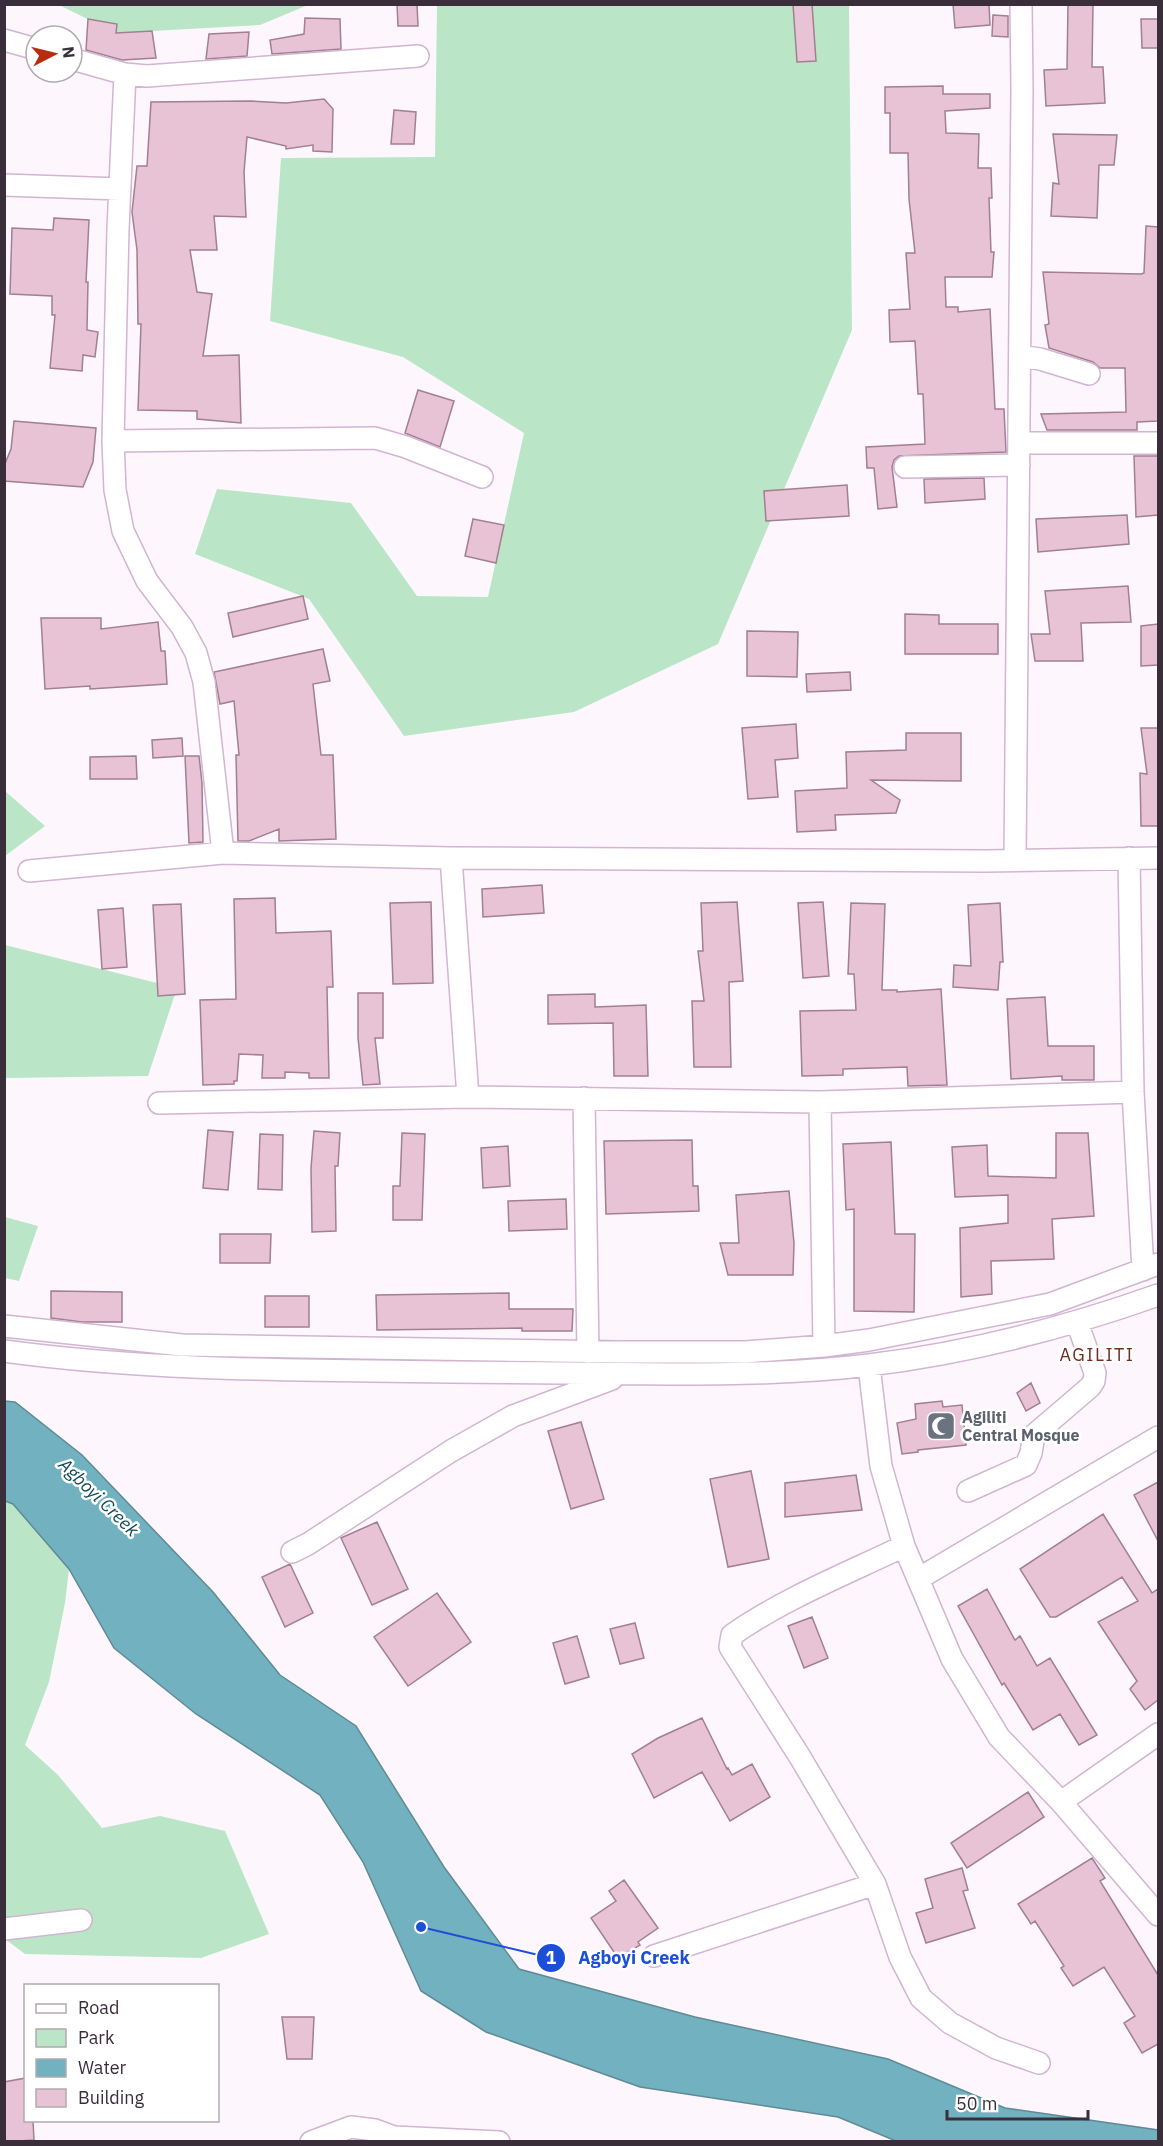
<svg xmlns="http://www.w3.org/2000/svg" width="1163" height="2146" font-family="'IBM Plex Sans',sans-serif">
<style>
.green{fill:#bae6c7}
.water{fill:#72b1bf;stroke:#618a97;stroke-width:1.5}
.building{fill:#e8c2d5;stroke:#a27f91;stroke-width:1.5}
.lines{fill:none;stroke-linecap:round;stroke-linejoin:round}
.minor-casing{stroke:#d1b5d1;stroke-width:24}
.minor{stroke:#fff;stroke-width:21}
.labels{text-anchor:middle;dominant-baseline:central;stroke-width:5;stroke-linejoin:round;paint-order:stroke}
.worship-label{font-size:16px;font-weight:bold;fill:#5b616d;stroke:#fff;text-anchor:start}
.neighbourhood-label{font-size:18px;letter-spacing:1.5px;fill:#722d20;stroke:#fff}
.water-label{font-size:18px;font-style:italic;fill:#114954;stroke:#fff}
.leader{fill:none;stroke:#1d4ed8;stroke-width:2}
.callout-dot{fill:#1d4ed8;stroke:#fff;stroke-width:2}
.mark-label{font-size:18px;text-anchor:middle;font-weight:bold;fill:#fff}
.callout-label{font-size:18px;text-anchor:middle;font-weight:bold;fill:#1d4ed8;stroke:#fff;stroke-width:5;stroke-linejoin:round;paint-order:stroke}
</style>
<rect width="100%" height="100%" fill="#fdf7fd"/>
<path class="green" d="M59,5H308L260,25L116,33Z
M437,5H849L852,330L718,644L574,712L404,736L309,599L195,554L217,489L351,503L417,596L488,597L524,433L403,357L270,321L281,158L435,157Z
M5,791L45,826L5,856H4Z
M5,945L177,988L148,1076L5,1078Z
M5,1217L38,1226L19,1281L5,1278Z
M4,1501L13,1504L69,1569L65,1603L49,1682L25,1745L58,1775L102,1828L160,1816L225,1831L269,1934L201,1958L25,1954L5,1939Z"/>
<path class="water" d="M4,1401L15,1402L82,1455L213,1592L280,1675L356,1726L444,1867L519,1969L695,2017L888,2059L1005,2108L1158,2130V2141H896L838,2117L640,2087L486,2032L421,1991L363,1862L320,1795L196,1714L114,1648L69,1569L13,1504L5,1501Z"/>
<path class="building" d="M397,4H417L418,26H398Z
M793,4H812L816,61L797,62Z
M953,4H989L990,25L955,28Z
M1068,4H1093L1092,67H1103L1105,103L1046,106L1044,70L1067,69Z
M993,15L1008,16V37L992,36Z
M305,18L340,19L341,49L272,54L270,40L304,34Z
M88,19L117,24L116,33L152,31L156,58L122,60L86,50Z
M1141,19H1158V48H1142Z
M249,32L247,56L206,59L209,34Z
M943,86V94H990V108L945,111L946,133L979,134L978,168H991L992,198H989L991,252H994L992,277H945L946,307H958V312L990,309L995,409H1004L1006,452L899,456L894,460L892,467L897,507L878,509L874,468H867L866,447L925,444L923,394H918L915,341L890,342L889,310L910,309L906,253H915L909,199L908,153H890V113H885V87Z
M324,99L333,109L332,152L313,151V145L286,149V146L247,137L244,172L246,217L214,216L217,250H190L197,292L212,294L203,356L239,355L241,423L197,419V411L138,410L141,324H138L137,250L132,212L137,166H147L151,102L250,101L286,103Z
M394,110L416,112L414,144H391Z
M1053,134L1117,135L1114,165H1099L1097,218L1051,216L1053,183L1059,184Z
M54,218L89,220L86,282H88L87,330L98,332L95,357L83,355L82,371L50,368L55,315H52V296L10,294L12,228L53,230Z
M1146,226L1158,227V421L1137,422V430H1047L1041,414L1126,412L1125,368H1100L1093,362L1049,348L1045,325L1049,324L1043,272L1141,274L1144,273Z
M418,390L454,401L440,447L405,433Z
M14,421L96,428L93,462L83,487L4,481V466L11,449Z
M1134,456H1158V515L1136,517Z
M984,478L985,499L925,503L924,479Z
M847,485L849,516L766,521L764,491Z
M1127,515L1129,544L1038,552L1036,519Z
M473,519L504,525L496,563L465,556Z
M1128,586L1131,622L1081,623L1083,661H1035L1031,634H1050L1045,591Z
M303,596L308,619L233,637L228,613Z
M905,614L939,615V624H998V654H905Z
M41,618H101V629L158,622L161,651H165L167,684L90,689V686L45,689Z
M1158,624V665L1141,666V626Z
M747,631L798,632L797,677L747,676Z
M323,649L330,681L313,684L321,755H333L336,839L279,841V829L249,841H238L236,755H239L234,701L220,704L214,672Z
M850,672L851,690L807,692L806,674Z
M796,724L798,758L775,760L778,797L748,799L742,728Z
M1141,728H1158V826H1141L1140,773L1147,774Z
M906,733H961V781L871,780L900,800L896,813L835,815L836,830L797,832L795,791L847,788L846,752L906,750Z
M182,738L183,756L153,758L152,740Z
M136,756L137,779H90V757Z
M185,756H199L202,783L203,842L189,843Z
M542,885L544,913L483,917L482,889Z
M275,898L276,933L331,931L333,987H327L329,1078H309V1073L285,1072V1078H262L263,1055L239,1054L237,1081H234V1084L203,1085L200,1000L236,999L234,899Z
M431,902L433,983L393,984L390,903Z
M737,902L743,981L729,982L731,1067H694L692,1001H704L698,951H703L701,903Z
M823,902L829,976L803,978L798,903Z
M851,903L885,904L882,990H897V992L941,989L947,1085L908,1086L907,1067L843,1069V1075L802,1076L800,1011L856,1010L854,974H848Z
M1000,903L1003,962H1000L998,990L953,987L954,965L971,966L968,905Z
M181,904L185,994L158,996L153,905Z
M123,908L127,967L102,969L98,910Z
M358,993H383V1038H375L380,1084L363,1085L358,1038Z
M595,994V1007L646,1005L648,1076H614L613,1023L548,1024V995Z
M1045,997L1048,1046H1094V1080H1062V1076L1011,1079L1007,999Z
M208,1130L233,1132L228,1190L203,1188Z
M314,1131L340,1133L338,1166H335L336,1231L312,1232L311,1168Z
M402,1133L425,1134L422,1220H393V1186H400Z
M1056,1133H1088L1094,1216L1052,1219L1054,1259L991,1261L992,1294L961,1297L960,1228L1008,1223V1195L955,1197L952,1147L987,1145L988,1176L1056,1178Z
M260,1134L283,1135L282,1190L258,1189Z
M692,1140L693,1186H698L699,1211L606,1214L604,1141Z
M891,1142L895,1234H915L914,1312L854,1311V1209L846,1210L843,1144Z
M508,1146L510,1186L483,1188L481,1148Z
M789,1191L794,1243L793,1275H728L720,1243H739L736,1195Z
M566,1199L567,1229L509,1231L508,1201Z
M220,1234H271L270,1263H220Z
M51,1291L122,1292V1322H82L51,1318Z
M509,1293V1309H573L572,1331H522V1328L377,1330L376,1295Z
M265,1296H309V1327H265Z
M1031,1383L1040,1403L1026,1411L1017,1393Z
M942,1401L943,1407L962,1405L966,1445L918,1450V1452L902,1454L897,1423L916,1419L915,1404Z
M581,1422L604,1499L571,1509L548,1431Z
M751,1471L769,1559L728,1567L710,1479Z
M856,1475L862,1510L785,1517V1483Z
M1158,1482V1541L1134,1495Z
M1103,1514L1152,1593L1158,1589V1700L1145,1710L1130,1689L1137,1681L1098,1622L1138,1601L1122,1577L1056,1617H1050L1020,1569Z
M377,1522L408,1589L372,1605L341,1538Z
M290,1564L313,1613L285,1627L262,1577Z
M987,1589L1015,1640L1020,1636L1037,1666L1050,1658L1097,1735L1079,1745L1060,1714L1033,1730L1004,1683L1002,1685L958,1606Z
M437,1593L471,1642L408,1686L374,1637Z
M812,1617L828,1658L804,1668L788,1626Z
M635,1623L644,1658L620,1664L610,1629Z
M577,1636L589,1677L565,1684L553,1643Z
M702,1718L727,1769L728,1768L732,1775L752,1764L770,1797L730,1821L702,1772L654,1798L632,1754L658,1738Z
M1028,1792L1044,1817L967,1868L951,1843Z
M1092,1858L1105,1878L1100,1881L1158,1975V2044L1142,2053L1124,2023L1135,2016L1104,1967L1073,1986L1061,1968L1064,1966L1035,1921L1031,1924L1018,1904Z
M962,1868L968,1890L963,1891L975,1928L926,1943L916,1913L933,1908L925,1879Z
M624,1880L658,1928L638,1942L640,1945L618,1958L591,1918L616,1901L609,1891Z
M282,2017H314L312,2059H287Z
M26,2078V2121H33L34,2140L4,2142V2082Z"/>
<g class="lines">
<g class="minor-casing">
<path id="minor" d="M4,40L36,49
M72,59L125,74L147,76L418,56
M125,74L118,229L113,441L115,490L123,531L147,581L182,627L196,653L204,682L223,853
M4,185L120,189
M1020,356L1040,359L1089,374
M113,441L375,438L406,447L482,477
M1019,443H1158
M905,467L1019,465
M451,858L468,1097
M1129,858L1133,1092L1143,1270
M1015,860L1022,90L1021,4
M29,871L223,853L451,858L985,861L1158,858
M584,1098L588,1352
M820,1102L824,1346
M159,1103L468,1097L820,1102L1133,1092
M4,1326L182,1345L622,1352H745L824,1346L869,1340L1050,1304L1158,1264
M4,1351C151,1371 300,1370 448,1372C522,1373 596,1374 670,1374C737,1374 803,1373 869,1365C968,1353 1065,1328 1158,1295
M869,1366L881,1466L904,1546L952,1659L999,1737L1061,1802L1158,1915
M968,1491L1026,1465L1031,1453L1034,1435L1090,1387L1094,1381L1095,1373L1077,1322
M904,1546C848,1573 783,1599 732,1635L730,1647L800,1757L875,1884L900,1957L921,1998L950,2023L996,2048L1039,2063
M292,1552L308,1544L451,1451L513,1416L612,1379
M918,1579L1158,1437
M1061,1802L1158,1734
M4,1929L81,1920
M654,1956L875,1884
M311,2142L351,2127L375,2130L394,2137L499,2142"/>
</g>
<use href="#minor" class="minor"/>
</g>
<defs>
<g id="mosque-square" transform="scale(1.5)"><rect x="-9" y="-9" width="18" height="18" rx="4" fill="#6b7280" stroke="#fff"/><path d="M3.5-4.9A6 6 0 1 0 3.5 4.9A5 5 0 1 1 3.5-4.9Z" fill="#fff"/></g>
</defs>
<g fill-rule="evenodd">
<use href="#mosque-square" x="941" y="1426"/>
</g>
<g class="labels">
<g class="worship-label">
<text x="962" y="1417">Agiliti<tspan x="962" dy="18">Central Mosque</tspan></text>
</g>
<g class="neighbourhood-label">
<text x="1097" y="1354">AGILITI</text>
</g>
<g class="water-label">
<text transform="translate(99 1497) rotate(44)">Agboyi Creek</text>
</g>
</g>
<path class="leader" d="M421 1927L551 1958"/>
<g class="callout-dot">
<circle cx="421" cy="1927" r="6"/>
<circle cx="551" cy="1958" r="15"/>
</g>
<g class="mark-label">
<text x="551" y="1964">1</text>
</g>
<g class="callout-label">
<text x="634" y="1964">Agboyi Creek</text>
</g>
<rect width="1163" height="2146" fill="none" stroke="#392e39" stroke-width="12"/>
<rect x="24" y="1984" width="195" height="138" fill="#ffffff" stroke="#b0abb0" stroke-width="1.5"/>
<rect x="36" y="2004" width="30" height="9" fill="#ffffff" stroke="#b0abb0" stroke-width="1.5"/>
<text x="78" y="2014" font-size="18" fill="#392e39">Road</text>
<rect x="36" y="2029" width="30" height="18" fill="#bae6c7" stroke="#b0abb0" stroke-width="1.5"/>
<text x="78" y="2044" font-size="18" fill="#392e39">Park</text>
<rect x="36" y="2059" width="30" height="18" fill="#72b1bf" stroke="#b0abb0" stroke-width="1.5"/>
<text x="78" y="2074" font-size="18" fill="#392e39">Water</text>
<rect x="36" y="2089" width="30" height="18" fill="#e8c2d5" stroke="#b0abb0" stroke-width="1.5"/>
<text x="78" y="2104" font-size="18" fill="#392e39">Building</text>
<g transform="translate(54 54) rotate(83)"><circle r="28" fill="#ffffff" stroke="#b0abb0" stroke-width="1.5"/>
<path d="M0-4.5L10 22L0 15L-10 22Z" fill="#b82c10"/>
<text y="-9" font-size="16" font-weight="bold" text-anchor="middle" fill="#392e39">N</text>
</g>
<path d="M947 2110v9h141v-9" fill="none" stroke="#392e39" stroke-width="3"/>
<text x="956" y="2110" font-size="18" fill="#392e39" stroke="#ffffff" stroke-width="4.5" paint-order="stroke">50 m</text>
</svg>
